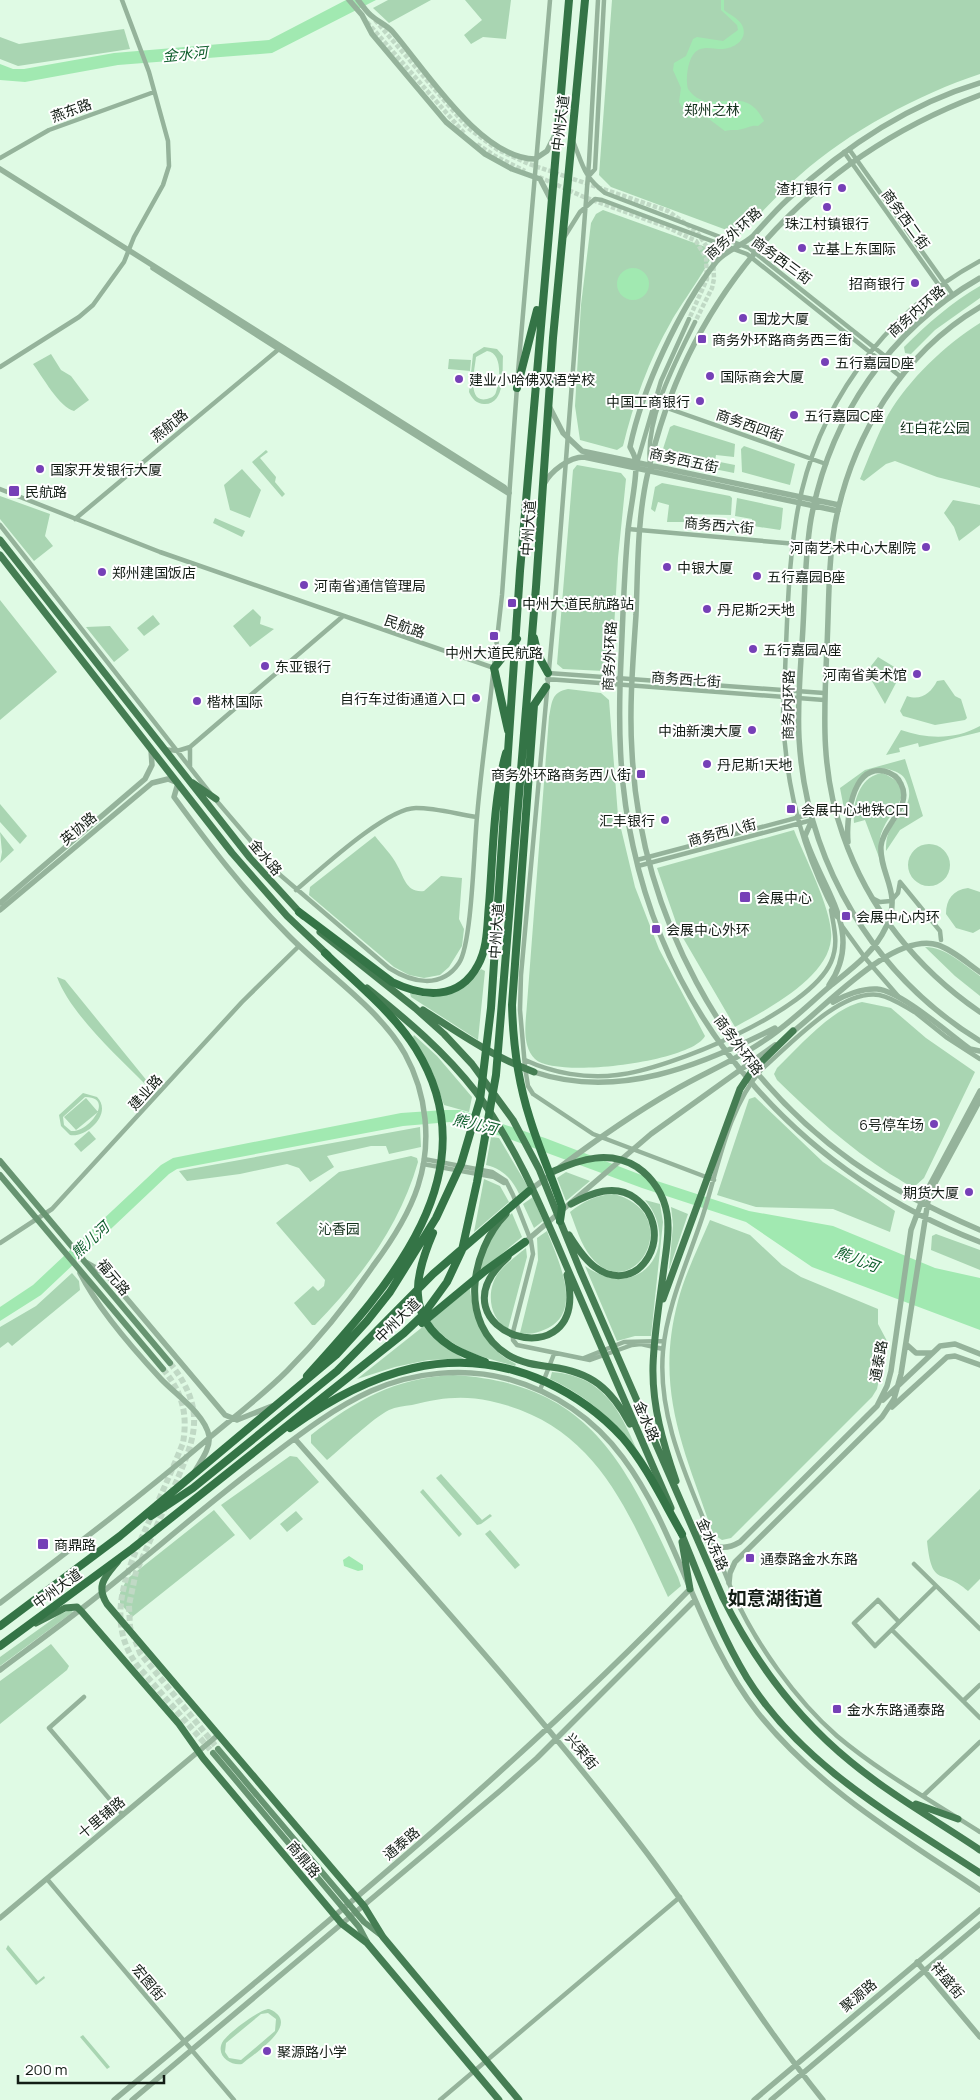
<svg xmlns="http://www.w3.org/2000/svg" width="980" height="2100" font-family="Manrope,'Noto Sans SC',sans-serif">
<style>
.green{fill:#a9d5b2;fill-rule:evenodd}
.water{fill:#a1e9b1}
.lines{fill:none;stroke-linecap:round;stroke-linejoin:round}
.minor-tunnel{stroke:#c0d9c5;stroke-width:4.5;stroke-dasharray:4.5 2;stroke-linecap:butt}
.secondary-tunnel{stroke:#c0d9c5;stroke-width:6;stroke-dasharray:6 3;stroke-linecap:butt}
.minor{stroke:#95b39b;stroke-width:4.5}
.tertiary{stroke:#95b39b;stroke-width:5.5}
.secondary{stroke:#679471;stroke-width:6}
.primary{stroke:#457d53;stroke-width:7}
.trunk{stroke:#347446;stroke-width:8}
.poi-dot{fill:#7640b7;stroke:#fff;stroke-width:2}
.labels{text-anchor:middle;dominant-baseline:central;stroke-width:4;stroke-linejoin:round;paint-order:stroke}
.park-label{font-size:14px;fill:#12301b;stroke:#fff}
.street-label{font-size:14px;fill:#131d15;stroke:#fff}
.poi-label{font-size:14px;fill:#131d15;stroke:#fff;text-anchor:start}
.water-label{font-size:15px;font-style:italic;fill:#11602f;stroke:#fff}
.district-label{font-size:19px;font-weight:bold;fill:#131d15;stroke:#fff}
</style>
<rect width="100%" height="100%" fill="#dffae4"/>
<path class="green" d="M388,0H431L389,23L373,8Z
M465,0H511L506,39L483,37L471,44L464,35L482,20Z
M612,0H980V74C919,94 848,132 800,175C779,193 760,214 740,235L611,187L599,175Z
M124,29L130,49L18,66L0,59V37L19,44Z
M603,210L714,250C710,265 680,305 671,322C649,360 633,404 623,446L617,450L580,440L575,406L581,305L591,223L596,214Z
M980,286V298L935,330L911,354L905,353L904,347C927,324 952,302 980,286Z
M980,323V488L937,477L895,461L886,464L864,481L860,479C869,457 877,436 888,415C909,379 945,345 980,323Z
M484,347L497,349L503,356C502,371 506,405 484,404C477,404 472,399 469,392L473,354ZM487,351C503,353 500,380 496,392C495,396 491,398 487,399C466,404 475,368 476,357Z
M51,354L61,370L71,376L89,400L74,411C60,408 42,376 33,364Z
M449,359L471,360L470,371L448,369Z
M674,425L735,444L734,457L716,455L715,461L735,465L734,473L665,459L662,452L670,427Z
M744,446L795,464L790,485L742,472L741,449Z
M266,450L268,452L260,458L276,477L275,482L285,494L282,497L252,462Z
M577,465L621,473L626,479L618,558L612,664L604,671L563,669L557,664L573,470Z
M242,469L261,490L250,518L230,510L224,485Z
M662,483L730,496L732,498L731,515L685,514L684,522H667L669,505L658,502L655,512L651,509L655,487Z
M0,496L50,514L45,536L53,546L34,561L0,519Z
M737,498L783,508L781,528L780,530L753,526L752,519L735,516Z
M953,500L980,505V525L959,541L954,527L944,513Z
M215,518L245,531L242,537L213,523Z
M0,600L57,672L0,720Z
M253,609L261,617L260,624L274,629L250,647L233,626Z
M153,615L160,624L144,636L137,628Z
M110,626L129,650L114,662L86,627Z
M878,657L896,668V683L885,704L869,676L871,666Z
M944,680L955,696L961,699L967,718L965,720L935,725L903,716L900,711L907,696C921,701 931,693 937,681Z
M568,689L601,693L609,700L618,816L635,887L659,949L705,1036C692,1062 556,1079 535,1059C521,1045 526,1021 527,1004L549,717C552,703 551,692 568,689Z
M980,726V732L919,747L918,743L899,748L900,752L886,755L901,730C927,739 955,740 980,726Z
M905,759L923,816L900,830L886,851C886,845 886,838 889,832C897,814 917,804 906,781C903,774 897,772 891,770C859,760 853,792 845,814L840,788L865,770Z
M882,773C921,789 893,806 883,829C878,839 879,849 880,860L865,820L854,823C852,803 860,776 882,773Z
M0,804L27,836L20,844L0,822Z
M794,830C804,856 834,913 831,939C828,978 766,1010 735,1027L679,931L657,868Z
M0,832L14,850L0,863L2,852Z
M375,836C382,845 392,855 397,865C404,877 406,893 424,891L441,876L462,878L459,919L464,929L462,946L449,967L440,975L424,978L409,975L394,967L309,895L310,887Z
M908 865a21 21 0 1 1 42 0a21 21 0 1 1-42 0Z
M968,888L980,892V929L973,933L956,928L946,914C946,899 953,890 968,888Z
M925,947C946,947 964,965 980,976V996L955,976Z
M481,969L485,971L478,1040L411,997L410,993C438,1003 462,992 481,969Z
M57,977L65,980L152,1087L149,1088L144,1083C117,1056 70,1013 57,977Z
M862,1002L891,1008L926,1038L975,1072L924,1178L914,1187C906,1185 898,1178 890,1174C848,1147 812,1114 777,1080L774,1074L777,1068C800,1046 831,1009 862,1002Z
M414,1035L437,1056L472,1097L469,1112L444,1105L432,1071L413,1037Z
M83,1093L97,1097C113,1113 87,1138 70,1135L61,1126L59,1115ZM85,1097C116,1097 88,1133 71,1131L64,1125L63,1117Z
M755,1097L823,1162L895,1211L890,1232L833,1209L756,1207L717,1195L749,1099Z
M86,1098L98,1112L76,1130L64,1117Z
M420,1127L421,1147L389,1154L386,1146H371L327,1156L334,1167L310,1182L299,1168L287,1164L240,1174L187,1181L179,1171Z
M89,1131L96,1139L81,1152L74,1144Z
M491,1137L499,1138L528,1187L519,1194C512,1179 503,1169 486,1165Z
M411,1156L417,1158L418,1162C400,1225 361,1278 315,1325H312L294,1303L313,1286L318,1291L324,1286L325,1280L276,1223L339,1172Z
M566,1172L590,1181L566,1201L557,1178Z
M484,1179L500,1186L509,1202L474,1232Z
M614,1194C688,1214 633,1308 591,1257C581,1245 576,1227 570,1212C584,1201 596,1195 614,1194Z
M533,1197L543,1221L534,1228L523,1204Z
M645,1200L660,1204L663,1222L651,1336H635L617,1341L585,1266C640,1305 683,1245 645,1200Z
M671,1207L688,1214L669,1270L673,1225Z
M512,1213L522,1237L481,1271C482,1249 497,1228 512,1213Z
M710,1220L750,1235L782,1265L801,1277L878,1309V1324L887,1341L877,1389L872,1397L731,1538L722,1540L713,1534C685,1451 654,1391 678,1301C685,1274 699,1246 710,1220Z
M547,1231C557,1258 585,1312 546,1329C537,1333 530,1335 520,1333L538,1260L537,1238Z
M936,1234L980,1250V1270L931,1250L932,1236Z
M526,1248L527,1257L508,1329C488,1318 486,1289 499,1272C507,1263 517,1255 526,1248Z
M72,1273L79,1281L80,1290L12,1346L8,1342L0,1348V1327L36,1306Z
M470,1288C473,1321 485,1349 516,1364L515,1366C482,1357 451,1350 430,1321Z
M425,1325L440,1343L464,1359L428,1360L395,1367L357,1379Z
M552,1372C603,1376 619,1409 637,1450C613,1420 586,1395 550,1379Z
M453,1375C592,1383 626,1465 678,1577L681,1586L668,1597C627,1509 596,1424 490,1401C462,1395 440,1398 412,1405C404,1406 396,1407 389,1410C373,1418 343,1447 327,1460L311,1443V1435C356,1400 395,1378 453,1375Z
M290,1456L297,1457L319,1482L250,1540L221,1505Z
M441,1474L482,1520L490,1514L492,1516L481,1524L477,1525L436,1478Z
M423,1489L462,1534L459,1537L420,1492Z
M980,1489V1579L968,1591C942,1567 932,1590 927,1541Z
M214,1510L235,1535L132,1617L120,1603V1593L127,1579Z
M296,1511L303,1519L287,1532L280,1524Z
M490,1530L520,1565L515,1569L485,1534Z
M71,1610L73,1612L0,1666V1657L60,1614Z
M51,1644L69,1666L67,1670L0,1724V1681Z
M8,1945L38,1981L44,1976L45,1978L36,1985L6,1949Z
M269,2009C303,2023 255,2053 242,2064C231,2066 216,2056 222,2043C226,2034 260,2009 269,2009ZM268,2013L276,2019L275,2031L241,2060L229,2058L225,2052L226,2043L261,2014Z
M83,2035L110,2067L107,2069L80,2037Z"/>
<path class="water" d="M346,0H376L272,53L118,65L25,82L0,80V64L13,69H24L114,53L269,40Z
M721,0H724V10C730,15 738,18 742,25C749,39 734,49 721,49C714,49 706,46 698,50C688,55 685,79 688,89C710,120 743,79 764,121L758,126C750,125 749,128 742,129C736,131 731,129 725,131L705,116L689,118L679,102L681,88L673,70L674,63L686,56L693,39L697,37L723,41L738,30L737,25L721,10Z
M617 284a16 16 0 1 1 32 0a16 16 0 1 1-32 0Z
M445,1110H460L545,1138L657,1181L749,1211L833,1226L935,1268L980,1278V1330L812,1267L746,1222L642,1188L501,1136L450,1122L403,1126L177,1169L169,1174L41,1295L0,1321V1307L33,1285L161,1165L173,1158L401,1113Z
M349,1556L363,1565V1570L358,1571L344,1566L343,1560Z"/>
<g class="lines">
<path class="minor-tunnel" d="M375,20L468,128L498,150L529,164L668,211L697,232L713,256L714,279L712,288L695,322
M367,22L464,133
M477,144L495,156L525,171
M539,177L584,197L667,227L696,241L706,258L707,279L689,319"/>
<path class="secondary-tunnel" d="M170,1363C210,1413 193,1442 171,1494
M163,1369C182,1392 188,1413 183,1443C173,1468 162,1493 151,1517C130,1564 102,1617 137,1665L213,1753
M166,1505L136,1572L129,1605L130,1627L140,1653L218,1749"/>
<path class="minor" d="M598,0L589,162L554,615L521,975L520,1010L525,1067L528,1086L533,1094L593,1134L714,1180
M573,141C583,165 583,176 605,193L749,248L905,372
M849,149L953,295
M844,152L948,298
M0,158L49,130L154,92
M588,177L595,169L604,0
M565,236L580,212L595,199L602,200L747,254L901,377
M0,367L79,317L93,305L124,262L134,237L163,185L169,166L168,141L149,72L122,0
M518,372L550,0
M667,408L826,464
M637,463L661,381L689,319
M650,464C645,418 675,363 695,322
M0,489L160,552L494,668
M75,519L279,349
M0,525L210,793
M628,529L808,545
M494,666L502,595L517,387
M548,673L824,693
M547,679L824,700
M164,749L177,751L190,747L342,617
M190,766V747
M215,799L279,874L389,968C411,982 441,990 459,963C472,944 474,846 477,817C481,769 488,722 493,674
M637,860L811,814
M638,866L812,820
M900,882L940,931L941,940
M296,890C320,870 386,808 416,808C436,808 457,814 477,817
M872,898L880,902L891,901L898,893L900,882
M837,917C802,852 785,786 783,713C787,649 786,583 796,520C813,410 882,314 980,261
M842,926L866,959L898,996
M916,1013L946,1037L980,1059
M918,1014C905,1007 894,998 879,995C840,989 790,1045 761,1070C726,1111 718,1171 701,1221C687,1263 667,1306 663,1351C658,1408 680,1462 701,1513C712,1540 722,1567 733,1593C755,1643 796,1700 837,1736C881,1773 932,1801 980,1832
M525,1060C553,1073 586,1079 617,1075C670,1069 809,1012 831,962C839,944 834,928 831,910
M424,1159L492,1172L506,1181L513,1195L531,1241L533,1254L513,1332V1340L517,1345L590,1360L632,1345L641,1344L663,1349
M423,1164L494,1177L504,1183
M0,1243L52,1209L242,1002L299,946
M584,1358L624,1342L664,1341
M540,1390L554,1354
M914,1564L980,1629
M899,1622L878,1600L854,1623L875,1646L936,1586
M892,1630L980,1718
M84,1697L49,1728L123,1815
M963,1701L980,1685
M923,1796L980,1742
M47,1879L234,2100
M440,2100L680,1897"/>
<path class="tertiary" d="M349,0L362,15L372,34L446,122L485,154L512,169L540,179L551,200
M358,0C363,6 367,13 373,17C379,22 386,25 392,31C425,69 481,159 535,159L547,151L556,133
M980,83C907,105 842,149 787,200C775,211 764,224 753,236C742,246 726,250 716,262C679,309 642,389 630,447C633,453 637,459 636,465C636,486 630,509 628,531C624,574 623,617 621,660C618,723 619,784 633,846C673,1031 805,1174 980,1242
M980,95C810,159 688,294 648,472C637,519 638,568 636,615C633,661 629,707 632,752C640,912 722,1069 853,1162C893,1190 936,1211 980,1230
M0,169L504,487L509,493
M153,268L279,349L508,493
M980,278C889,330 830,417 811,519C805,554 805,591 803,627C801,664 797,701 799,738C806,863 874,976 980,1041
M980,307C902,353 852,436 835,524C828,564 829,605 827,646C824,712 820,771 843,835C868,908 917,969 980,1012
M549,406L563,433L582,451L839,505
M544,484C551,471 569,457 584,457L838,511
M812,820L805,836C820,887 866,932 829,985
M0,903L145,779L152,765L151,749
M0,910L152,783L168,779L178,783L174,797C209,845 245,892 288,935C324,972 380,1009 405,1054C427,1094 432,1143 418,1186C409,1214 391,1242 373,1266C348,1303 319,1339 287,1371C263,1395 235,1416 209,1438C141,1496 71,1549 0,1603
M833,1002C845,995 863,988 877,989C901,991 949,1034 970,1049L980,1051
M790,1034C825,1008 893,931 938,945C953,950 967,963 980,972
M534,1072C618,1100 700,1066 775,1028
M560,1167C596,1140 633,1114 673,1091C702,1074 734,1061 762,1042C786,1027 808,1005 829,987C851,969 874,953 886,927C903,893 879,874 881,846C883,824 913,807 901,784C898,777 892,773 884,771C851,765 846,821 848,842
M530,1190L553,1173
M525,1242L651,1134L775,1045
M87,1263L106,1274L225,1415L237,1420L272,1406
M80,1273C98,1309 133,1349 161,1379C175,1394 205,1414 209,1436C211,1448 200,1462 195,1471
M906,1344L916,1353H931
M883,1400L940,1346L955,1344L980,1354
M892,1407L947,1357L955,1356L980,1365
M295,1439C412,1572 532,1703 640,1844C704,1927 757,2019 823,2100
M695,1533C713,1543 719,1554 740,1542L877,1406L887,1386L891,1371L911,1230L923,1198L980,1091
M729,1583L730,1573L735,1562L882,1417L894,1399L901,1374L928,1201L935,1183L980,1100
M0,1670C28,1649 57,1628 85,1606C141,1562 194,1515 250,1472C289,1443 327,1411 371,1391C413,1372 464,1367 508,1379C671,1425 667,1598 758,1713C818,1788 901,1837 980,1890
M0,1918L218,1735
M917,1962L980,2037
M114,2100C311,1936 511,1774 690,1589
M132,2100L501,1790L537,1758L695,1600
M754,2100L980,1910
M771,2100L980,1924"/>
<path class="secondary" d="M0,1161L170,1363
M0,1175L163,1369
M218,1749L364,1922L382,1936
M213,1753L359,1927L367,1942"/>
<path class="primary" d="M0,540L250,858L303,916
M0,555L232,853L287,916L328,955
M193,783L216,799
M320,932L415,1008L444,1034L472,1064L513,1120L539,1169L580,1270L723,1598C754,1660 797,1718 851,1762C891,1795 937,1821 980,1850
M367,988C406,1019 445,1052 476,1092C519,1150 544,1214 572,1279C605,1355 638,1432 671,1508
M423,1010C459,1033 493,1057 534,1072
M554,1171C581,1159 609,1150 637,1167C653,1178 664,1195 667,1214C670,1231 666,1250 664,1267C660,1300 654,1333 653,1366C652,1406 663,1443 676,1481
M506,1214C470,1251 458,1324 508,1355C521,1363 536,1365 551,1367C592,1372 611,1389 630,1424
M569,1235C576,1246 584,1259 595,1267C640,1300 679,1230 635,1198C615,1183 591,1193 571,1204
M508,1257C424,1331 593,1386 567,1275
M663,1299L740,1089L752,1071L793,1031
M680,1530C700,1579 719,1632 747,1678C802,1766 895,1817 980,1873
M682,1542L690,1589
M118,1561C106,1576 95,1585 107,1604L364,1906L383,1937L519,2100
M36,1623L65,1608L77,1607L82,1612L179,1724L203,1758L342,1924L367,1943L499,2100
M916,1804L958,1819"/>
<path class="trunk" d="M517,388L537,310
M534,638L538,655L548,673
M546,687L534,705L512,1005C513,1043 518,1082 530,1119C539,1149 552,1177 562,1207L560,1221
M508,730L494,668L517,639
M299,912L392,982C423,997 459,1001 478,965C488,947 487,925 489,905C493,857 493,800 506,753
M433,1233C415,1275 405,1316 450,1346C460,1353 473,1357 485,1362
M422,1323L485,1271L525,1242
M307,1376C388,1287 493,1173 416,1049C393,1012 356,983 325,953
M290,1428C368,1372 453,1340 546,1382C574,1395 601,1414 622,1437C647,1466 663,1501 682,1534
M151,1516L193,1488L337,1371L433,1274L529,1191
M0,1626L120,1536L336,1355L367,1321L390,1292L436,1218L461,1164L480,1100L491,1008L520,571L569,0
M0,1646L132,1549L404,1333L423,1315L447,1282L462,1250L477,1182L496,1075L536,587L553,338L585,0"/>
</g>
<g class="poi-dot">
<circle cx="842" cy="188" r="5"/>
<circle cx="827" cy="207" r="5"/>
<circle cx="802" cy="248" r="5"/>
<circle cx="915" cy="283" r="5"/>
<circle cx="743" cy="318" r="5"/>
<rect x="697" y="334" width="10" height="10" rx="2.5"/>
<circle cx="825" cy="362" r="5"/>
<circle cx="710" cy="376" r="5"/>
<circle cx="459" cy="379" r="5"/>
<circle cx="700" cy="401" r="5"/>
<circle cx="794" cy="415" r="5"/>
<circle cx="40" cy="469" r="5"/>
<rect x="8" y="485" width="12" height="12" rx="2.5"/>
<circle cx="926" cy="547" r="5"/>
<circle cx="667" cy="567" r="5"/>
<circle cx="102" cy="572" r="5"/>
<circle cx="757" cy="576" r="5"/>
<circle cx="304" cy="585" r="5"/>
<rect x="507" y="598" width="10" height="10" rx="2.5"/>
<circle cx="707" cy="609" r="5"/>
<rect x="489" y="631" width="10" height="10" rx="2.5"/>
<circle cx="753" cy="649" r="5"/>
<circle cx="265" cy="666" r="5"/>
<circle cx="917" cy="674" r="5"/>
<circle cx="476" cy="698" r="5"/>
<circle cx="197" cy="701" r="5"/>
<circle cx="752" cy="730" r="5"/>
<circle cx="707" cy="764" r="5"/>
<rect x="636" y="769" width="10" height="10" rx="2.5"/>
<rect x="786" y="804" width="10" height="10" rx="2.5"/>
<circle cx="665" cy="820" r="5"/>
<rect x="739" y="891" width="12" height="12" rx="2.5"/>
<rect x="841" y="911" width="10" height="10" rx="2.5"/>
<rect x="651" y="924" width="10" height="10" rx="2.5"/>
<circle cx="934" cy="1124" r="5"/>
<circle cx="969" cy="1192" r="5"/>
<rect x="37" y="1538" width="12" height="12" rx="2.5"/>
<rect x="745" y="1553" width="10" height="10" rx="2.5"/>
<rect x="832" y="1704" width="10" height="10" rx="2.5"/>
<circle cx="267" cy="2051" r="5"/>
</g>
<g class="labels">
<g class="park-label">
<text x="712" y="109">郑州之林</text>
<text x="935" y="427">红白花公园</text>
<text x="339" y="1228">沁香园</text>
</g>
<g class="street-label">
<text transform="translate(71 110) rotate(-20)">燕东路</text>
<text transform="translate(560 123) rotate(-83)">中州大道</text>
<text transform="translate(906 219) rotate(54)">商务西二街</text>
<text transform="translate(733 233) rotate(-42)">商务外环路</text>
<text transform="translate(782 260) rotate(36)">商务西三街</text>
<text transform="translate(916 311) rotate(-41)">商务内环路</text>
<text transform="translate(169 425) rotate(-39)">燕航路</text>
<text transform="translate(750 425) rotate(19)">商务西四街</text>
<text transform="translate(684 460) rotate(12)">商务西五街</text>
<text transform="translate(719 525) rotate(5)">商务西六街</text>
<text transform="translate(528 528) rotate(-86)">中州大道</text>
<text transform="translate(405 626) rotate(19)">民航路</text>
<text transform="translate(609 656) rotate(-87)">商务外环路</text>
<text transform="translate(686 679) rotate(4)">商务西七街</text>
<text transform="translate(788 705) rotate(-89)">商务内环路</text>
<text transform="translate(78 828) rotate(-40)">英协路</text>
<text transform="translate(722 832) rotate(-15)">商务西八街</text>
<text transform="translate(266 857) rotate(50)">金水路</text>
<text transform="translate(496 931) rotate(-86)">中州大道</text>
<text transform="translate(739 1045) rotate(53)">商务外环路</text>
<text transform="translate(145 1092) rotate(-48)">建业路</text>
<text transform="translate(114 1277) rotate(50)">福元路</text>
<text transform="translate(397 1320) rotate(-44)">中州大道</text>
<text transform="translate(878 1361) rotate(-80)">通泰路</text>
<text transform="translate(647 1421) rotate(67)">金水路</text>
<text transform="translate(713 1544) rotate(66)">金水东路</text>
<text transform="translate(57 1588) rotate(-36)">中州大道</text>
<text transform="translate(582 1751) rotate(51)">兴荣街</text>
<text transform="translate(101 1817) rotate(-40)">十里铺路</text>
<text transform="translate(401 1843) rotate(-40)">通泰路</text>
<text transform="translate(304 1859) rotate(50)">商鼎路</text>
<text transform="translate(948 1980) rotate(50)">祥盛街</text>
<text transform="translate(149 1982) rotate(50)">宏图街</text>
<text transform="translate(858 1995) rotate(-40)">聚源路</text>
</g>
<g class="poi-label">
<text x="832" y="188" text-anchor="end">渣打银行</text>
<text x="827" y="223" text-anchor="middle">珠江村镇银行</text>
<text x="812" y="248">立基上东国际</text>
<text x="905" y="283" text-anchor="end">招商银行</text>
<text x="753" y="318">国龙大厦</text>
<text x="712" y="339">商务外环路商务西三街</text>
<text x="835" y="362">五行嘉园D座</text>
<text x="720" y="376">国际商会大厦</text>
<text x="469" y="379">建业小哈佛双语学校</text>
<text x="690" y="401" text-anchor="end">中国工商银行</text>
<text x="804" y="415">五行嘉园C座</text>
<text x="50" y="469">国家开发银行大厦</text>
<text x="25" y="491">民航路</text>
<text x="916" y="547" text-anchor="end">河南艺术中心大剧院</text>
<text x="677" y="567">中银大厦</text>
<text x="112" y="572">郑州建国饭店</text>
<text x="767" y="576">五行嘉园B座</text>
<text x="314" y="585">河南省通信管理局</text>
<text x="522" y="603">中州大道民航路站</text>
<text x="717" y="609">丹尼斯2天地</text>
<text x="763" y="649">五行嘉园A座</text>
<text x="494" y="652" text-anchor="middle">中州大道民航路</text>
<text x="275" y="666">东亚银行</text>
<text x="907" y="674" text-anchor="end">河南省美术馆</text>
<text x="466" y="698" text-anchor="end">自行车过街通道入口</text>
<text x="207" y="701">楷林国际</text>
<text x="742" y="730" text-anchor="end">中油新澳大厦</text>
<text x="717" y="764">丹尼斯1天地</text>
<text x="631" y="774" text-anchor="end">商务外环路商务西八街</text>
<text x="801" y="809">会展中心地铁C口</text>
<text x="655" y="820" text-anchor="end">汇丰银行</text>
<text x="756" y="897">会展中心</text>
<text x="856" y="916">会展中心内环</text>
<text x="666" y="929">会展中心外环</text>
<text x="924" y="1124" text-anchor="end">6号停车场</text>
<text x="959" y="1192" text-anchor="end">期货大厦</text>
<text x="54" y="1544">商鼎路</text>
<text x="760" y="1558">通泰路金水东路</text>
<text x="847" y="1709">金水东路通泰路</text>
<text x="277" y="2051">聚源路小学</text>
</g>
<g class="water-label">
<text transform="translate(185 54) rotate(-5)">金水河</text>
<text transform="translate(475 1124) rotate(14)">熊儿河</text>
<text transform="translate(90 1240) rotate(-43)">熊儿河</text>
<text transform="translate(857 1259) rotate(21)">熊儿河</text>
</g>
<g class="district-label">
<text x="775" y="1598">如意湖街道</text>
</g>
</g>
<path d="M18 2075v8h146v-8" fill="none" stroke="#131d15" stroke-width="2.5"/>
<text x="25" y="2075" font-size="15" fill="#131d15" stroke="#ffffff" stroke-width="4" paint-order="stroke">200 m</text>
</svg>
